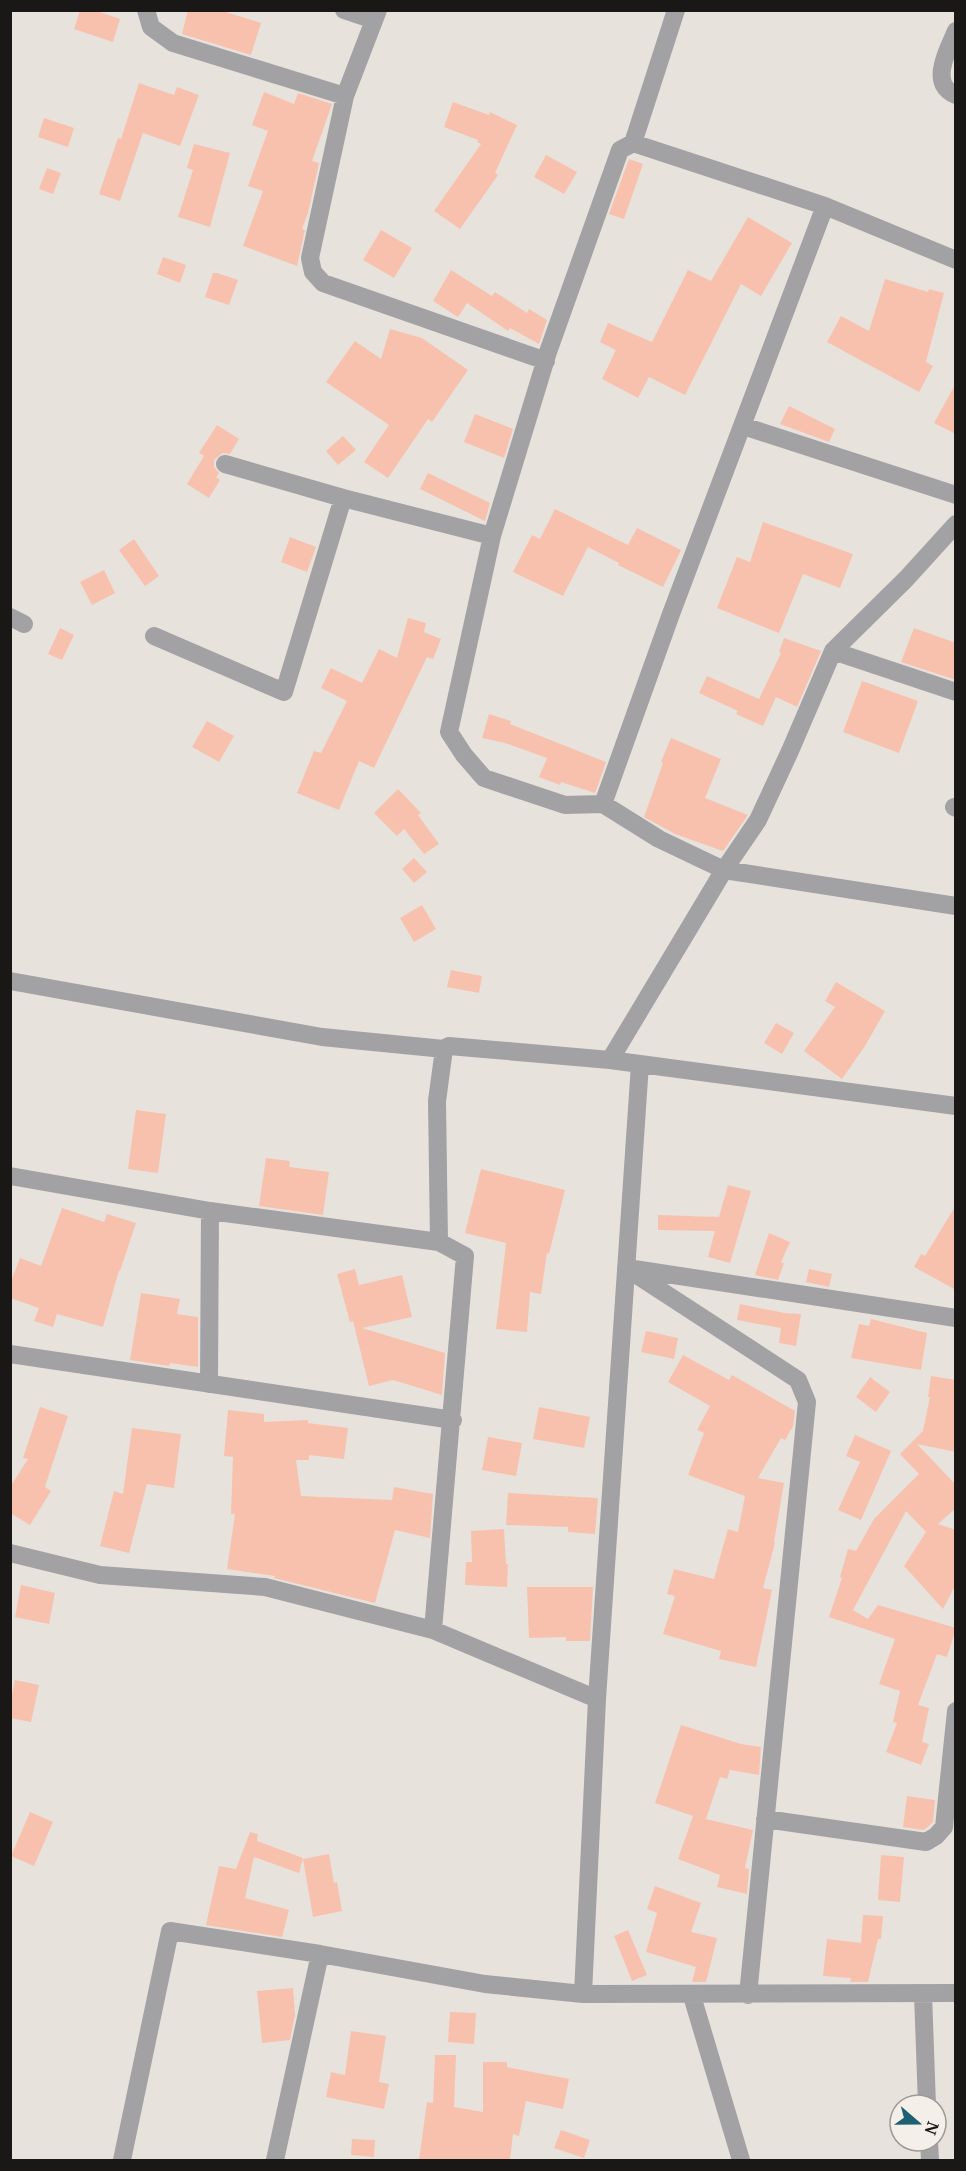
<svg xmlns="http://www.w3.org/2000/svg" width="966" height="2171" font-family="'Noto Serif',serif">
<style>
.building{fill:#f8c1ad}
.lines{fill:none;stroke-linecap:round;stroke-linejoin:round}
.minor{stroke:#a2a1a4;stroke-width:18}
</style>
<rect width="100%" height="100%" fill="#e8e2dd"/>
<path class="building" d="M80,10H94L120,19L113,42L74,29Z
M188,10H220L261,23L251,55L182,34Z
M139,83L174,95L177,87L199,95L180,146L143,133L120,201L99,194L118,138L121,139Z
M264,92L294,104L298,93L332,104L312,161L319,163L308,213L302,229L305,230L297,266L243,246L263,191L248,186L268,131L252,125Z
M453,102L489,115L490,112L517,125L495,173L498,175L460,229L434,211L481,144L477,142L478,140L444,127Z
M44,118L74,128L68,147L38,137Z
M194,144L230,153L210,227L178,217L193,170L187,168Z
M546,155L577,172L564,194L534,177Z
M629,159L643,164L624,219L609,214Z
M47,168L61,173L53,194L39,189Z
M748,217L792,243L761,296L741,284L685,395L649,377L638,398L602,379L616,350L600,342L608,323L652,342L688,270L711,281Z
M381,230L412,248L394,278L363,260Z
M163,257L186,265L180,283L157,274Z
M451,270L492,296L495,292L527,313L529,309L547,320L539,344L510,328L508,331L467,303L458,317L433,301Z
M213,273H217L238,280L229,305L205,297Z
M885,279L928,292L929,289L944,293L926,362L933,366L919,392L827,342L841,316L869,331Z
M390,329L422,338L468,370L432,422L428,419L388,478L364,462L389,425L326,382L355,341L381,359Z
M956,383V434L934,423Z
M789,406L835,429L829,442L780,424Z
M475,414L513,429L504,458L464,442Z
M217,425L239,439L230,454L222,453L214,460V467L219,473L216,477L220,480L209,498L187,484L204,456L199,453Z
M343,436L356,450L338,465L326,451Z
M428,473L490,503L485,521L420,489Z
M555,509L628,545L637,528L681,550L663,587L618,565L619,563L588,547L563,596L513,572L532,535L540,539Z
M763,522L853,554L840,588L803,574L779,633L717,608L737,557L750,562Z
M290,537L316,547L307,572L281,562Z
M134,539L159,576L145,586L119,550Z
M104,570L115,593L92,605L80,582Z
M408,618L426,623L424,632L441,639L433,659L427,657L374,768L359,761L339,810L297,793L314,751L321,753L347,701L321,688L331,668L362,683L379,649L397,658Z
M60,628L74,635L62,660L48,654Z
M914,628L956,643V680L901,662Z
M784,638L821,651L797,707L776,697L763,726L736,714L738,711L699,693L707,676L759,699L781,653L779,652Z
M862,681L918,701L899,753L843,732Z
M489,714L511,721L510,724L606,762L595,793L561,782L560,785L539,777L547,758L505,743L482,738Z
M207,721L234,736L219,762L192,747Z
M671,738L721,759L705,798L748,815L723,851L675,834L644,817L663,763L661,762Z
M398,789L421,813L418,815L439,844L424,854L404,829L397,836L374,813Z
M414,858L427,872L414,883L402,869Z
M422,905L436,929L414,942L400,918Z
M451,970L482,976L479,993L447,987Z
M836,982L885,1011L865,1046L842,1079L804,1051L835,1007L825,1001Z
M776,1023L794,1033L782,1054L764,1043Z
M136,1110L166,1114L158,1173L128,1169Z
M266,1158L290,1161L289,1167L329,1172L323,1215L259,1206Z
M481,1169L565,1190L549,1254L547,1253L541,1294L530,1292L527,1332L496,1329L506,1243L465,1233Z
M728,1185L751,1191L730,1263L708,1257L715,1231L658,1230V1215L719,1217Z
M956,1205V1290L914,1267L921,1254L925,1256Z
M62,1208L104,1222L107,1214L136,1223L120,1271L119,1270L103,1327L57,1314L53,1327L34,1321L39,1308L10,1298V1284L20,1258L41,1266Z
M769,1233L790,1242L781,1262L784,1263L778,1280L755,1275Z
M355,1269L359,1285L402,1275L412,1317L362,1328L445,1353L442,1395L393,1380L369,1386L353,1321L350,1322L337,1274Z
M809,1269L832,1274L829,1287L806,1282Z
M141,1293L180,1299L177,1314L198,1317V1367L170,1363L169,1366L130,1360Z
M740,1304L784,1313L801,1314L796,1346L779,1343L781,1328L737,1320Z
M871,1319L927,1333L921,1370L851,1358L859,1324L869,1326Z
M646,1331L678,1338L674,1359L641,1352Z
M683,1355L729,1380L732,1375L795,1411L793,1426L785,1440L781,1438L758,1478L784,1483L774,1542L775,1543L763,1588L772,1590L756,1667L719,1659L721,1651L663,1634L675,1596L667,1594L674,1569L714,1579L728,1529L738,1532L745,1496L688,1475L704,1433L697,1430L710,1406L668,1382Z
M931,1376L956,1380V1452L917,1444L956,1485V1508L938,1524L956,1530V1584L943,1609L904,1566L926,1532L906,1511L853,1610L868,1619L878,1605L956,1628L947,1657L937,1654L918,1705L929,1708L922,1742L929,1744L921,1765L886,1752L897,1723L893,1722L900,1691L879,1684L895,1639L829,1617L842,1578L840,1577L848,1549L856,1551L874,1519L919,1474L900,1454L923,1431L930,1397H928Z
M870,1377L890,1392L876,1412L856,1397Z
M40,1407L68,1416L45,1487L51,1491L30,1525L10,1513V1487L28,1459L23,1458Z
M539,1407L590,1417L584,1448L533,1439Z
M228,1410L264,1414V1422L308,1420V1423L348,1428L344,1459L309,1455V1460H296L301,1496L392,1500L394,1487L433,1494L430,1538L395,1530L375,1603L274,1578L275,1576L227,1569L235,1514H231L233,1457L224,1456Z
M132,1428L181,1434L174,1488L147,1484L129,1553L100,1546L114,1491L123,1494Z
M855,1435L891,1451L861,1520L838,1510L860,1462L846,1456Z
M488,1437L522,1443L516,1476L482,1470Z
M508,1493L598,1498L595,1534L568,1532V1527L506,1525Z
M504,1529L506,1564H508L507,1587L465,1585L466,1562H472L471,1531Z
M21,1585L55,1593L49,1624L15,1617Z
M527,1587H593L590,1641H566V1637L529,1638Z
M15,1680L39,1685L31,1722L10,1718V1705Z
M681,1725L741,1744L761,1747L759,1775L730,1770L727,1779L720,1777L706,1819L753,1830L745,1868L749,1869L747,1894L717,1887L720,1875L678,1859L693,1816L655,1803Z
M907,1796L935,1800L933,1822L924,1830L903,1827Z
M30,1812L53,1822L34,1866L11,1856Z
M250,1832L258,1834L257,1841L303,1858L299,1873L254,1857L245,1898L289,1910L282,1937L206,1925L219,1866L236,1869Z
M329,1854L334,1883L337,1882L342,1911L313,1917L303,1859Z
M881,1855L904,1857L900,1902L878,1900Z
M655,1886L701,1903L691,1932L717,1938L706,1982H692L696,1967L646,1952L657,1913L647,1909Z
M863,1915L883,1916L881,1939H878L868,1982H850L851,1978L823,1976L827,1939L861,1943Z
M628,1930L647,1975L632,1981L614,1936Z
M293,1988L295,2015L290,2040L262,2043L257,1991Z
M450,2012L476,2013L474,2044L448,2042Z
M351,2031L386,2036L379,2082L389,2084L384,2109L326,2097L331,2072L345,2075Z
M435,2055H456L454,2107L483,2112V2062H507V2067L569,2079L563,2109L526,2101L519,2136L513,2134L510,2160H419L427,2102L433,2103Z
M561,2130L590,2140L584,2158L554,2148Z
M352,2139L375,2140L374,2157L351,2155Z"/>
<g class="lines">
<path class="minor" d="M146,10L151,27L173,43L345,96
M344,10L374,20
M378,10L345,96L310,258L313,272L323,283L546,361
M956,31C948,49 928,85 956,95
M633,143L676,10
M956,260L825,206L633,143L620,150L548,352L492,536L449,732L464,755L484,778L565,805L603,804L659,839L724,870L956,906
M743,426L956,495
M225,464L343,498L492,536
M10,617L24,624
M154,636L284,692L343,498
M833,651L956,692
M603,804L671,614L825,206
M954,807L956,808
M10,981L322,1037L444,1049
M610,1060L724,870L758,820L790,751L833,651L906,579L956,524
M10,1176L210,1211L439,1242
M626,1268L798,1380L807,1402L748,1995
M634,1269L956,1318
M10,1354L453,1420
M209,1384L210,1211
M10,1553L100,1575L265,1587L433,1630L597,1699
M433,1630L465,1256L439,1242L437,1101L444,1049L449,1046L610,1060L956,1106
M765,1819L926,1842L936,1836L944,1827L956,1711
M583,1994L597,1699L640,1064
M923,1994L927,2105
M692,1996L741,2160
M929,2141L930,2160
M122,2160L170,1931L320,1954L485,1984L583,1994L956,1993
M275,2160L320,1954"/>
</g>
<rect width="966" height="2171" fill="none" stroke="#1a1816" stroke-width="24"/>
<g transform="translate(918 2123) rotate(110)"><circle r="28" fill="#f5efea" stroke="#9d9995" stroke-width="1.5"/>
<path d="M0-4.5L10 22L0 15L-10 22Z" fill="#1c6072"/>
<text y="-9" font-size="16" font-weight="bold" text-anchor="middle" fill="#1a1816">N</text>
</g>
</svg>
